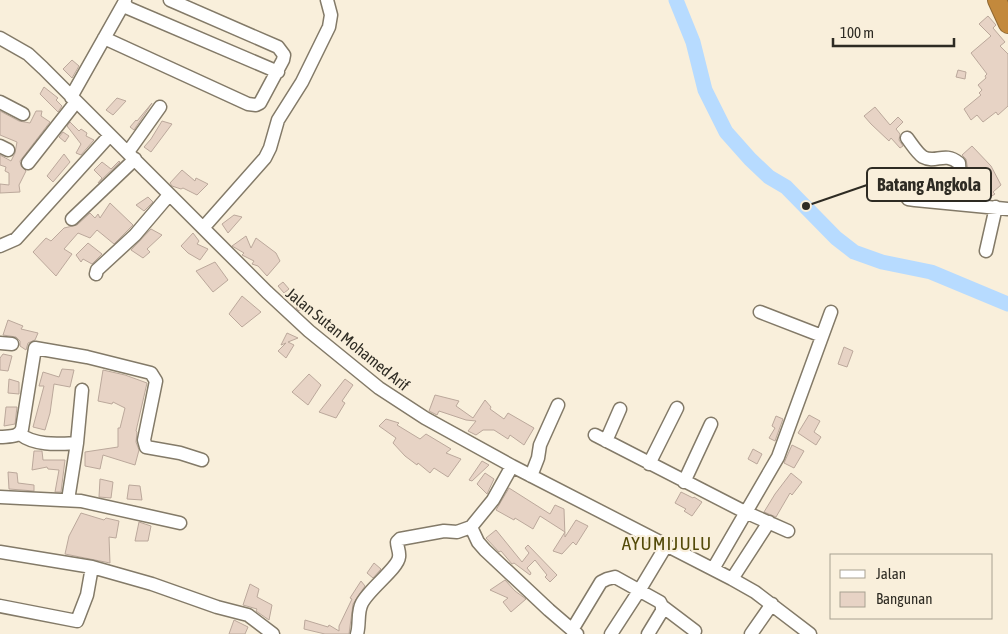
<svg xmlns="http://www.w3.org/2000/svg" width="1008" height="634" font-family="'Asap Condensed',sans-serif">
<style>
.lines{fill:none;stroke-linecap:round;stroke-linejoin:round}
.river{stroke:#b7dbff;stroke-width:15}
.building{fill:#e7d3c5;stroke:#bba89b}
.minor-casing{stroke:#837a68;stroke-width:15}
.highway-casing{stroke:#8f6833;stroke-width:20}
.minor{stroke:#fff;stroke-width:12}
.highway{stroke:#c3893c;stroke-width:18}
.labels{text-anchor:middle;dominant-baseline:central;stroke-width:4.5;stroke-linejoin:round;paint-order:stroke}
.street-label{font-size:16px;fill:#2e2b23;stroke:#f9efdb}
.quarter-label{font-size:19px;letter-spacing:1px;fill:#534a09;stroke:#f9efdb}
.leader{fill:none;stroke:#2e2b23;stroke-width:2}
.callout-dot{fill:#2e2b23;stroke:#f9efdb;stroke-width:2}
.callout{fill:#f9efdb;stroke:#2e2b23;stroke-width:2}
.callout-label{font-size:18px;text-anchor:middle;font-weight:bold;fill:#2e2b23}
</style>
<rect width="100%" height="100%" fill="#f9efdb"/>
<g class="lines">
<path class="river" d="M676,0L693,42L705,90L726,132L750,159L769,177L786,187L836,238L854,252L882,262L931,272L1008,304"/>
</g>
<path class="building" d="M988,16L996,25L993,28L1005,42L1000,46L1008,54V106L998,115L996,112L983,122L977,115L971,120L964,109L981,95L979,93L982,90L978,85L986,78L985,76L987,74L971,53L991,36L979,24Z
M72,60L79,66L72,78L63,69Z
M958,70L966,72L965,79L956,77Z
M44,87L58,98L56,100L62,106L58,112L40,94Z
M117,98L126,101L113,115L106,110Z
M152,103L134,130L130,127L136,120L137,121Z
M875,107L890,125L898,117L903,122L896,129L900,134L899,140L903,146L900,148L891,138L889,141L871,124L864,116Z
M0,111L19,121L30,123L36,111H42L41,116L50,122L20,161L21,166L26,171L19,185L20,192L0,193V184L9,185V173L5,171L6,167L0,165V155L11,161L15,153L17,142L0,135Z
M162,121L172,124L151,152L144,147L151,139Z
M70,122L79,131L81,129L87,133L86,136L94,140L81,155L76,153L81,144L67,126Z
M63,132L69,136L65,142L59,137Z
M972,146L991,166L1001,185L993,192L995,194L987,199L983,196L977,198L973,188L983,182L971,169L969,171L968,170L966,159L962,155Z
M64,154L70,162L53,182L47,176Z
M119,161L120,162L98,183L102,178L94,170L102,162L111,169Z
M182,170L195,181L196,178L208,184L197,195L183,188L181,189L172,186L170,183Z
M148,197L153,202L144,211L136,205Z
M110,203L133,225L114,244L97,230L90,238L78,233L64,249L72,254L56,276L33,252L46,238L51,241L64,228L77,225L90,213L95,218L98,214L100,218Z
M234,215L242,217L228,233L222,224Z
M151,229L162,235L147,249L150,252L143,258L131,250Z
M193,233L199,241L197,244L208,249L200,260L188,253L181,246Z
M246,236L251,248L256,238L276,253L280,261L267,276L258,266L252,264L254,261L242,255L244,253L232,246Z
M88,243L102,254L92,264L83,259L81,262L76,255Z
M215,262L228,280L213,292L196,271Z
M283,282L289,289L284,293L278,286Z
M242,296L261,312L242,327L229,314Z
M303,298L307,304L299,311L296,308Z
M8,320L23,326L21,329L38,333L35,340L28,343L26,350L20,346V341L16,337L3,335Z
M287,333L298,338L288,342L294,345L286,358L278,351L286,343L281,345Z
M844,347L853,351L847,367L838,364Z
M3,354L12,356L8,371L0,370V358Z
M62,369L74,370L70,387L54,384L50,413L45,430L33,427L44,386H39L43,372L59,377Z
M103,370L125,375L147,383L136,431L137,432L136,442L139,450L135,465L103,455L100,469L85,466V452L118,447V428H120L125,408L113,402L112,404L98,401Z
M309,374L321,385L308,405L292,392Z
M9,379L19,382V394L8,393Z
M345,379L353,385L342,401L345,403L336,418L319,412Z
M435,395L459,401L456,406L473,418L485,400L491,407L490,409L504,419L508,413L534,428L524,445L510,435L508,439L494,430H483L476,435L468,431L476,421L466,420L439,411L437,415L429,411Z
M6,407H17L15,424L4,426Z
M809,415L820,421L814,432L821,437L816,445L798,433Z
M776,416L783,419L775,441L769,438L775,428L772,426Z
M386,419L399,423L397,425L420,439L426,434L451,449L446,453L461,459L448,477L434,468L430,473L418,463L417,465L405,456L393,443L396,438L379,426Z
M792,445L804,451L794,468L784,463Z
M753,449L762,454L757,464L748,459Z
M34,451H42L43,460H65L61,492H55L59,470L48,469L47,467L32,470Z
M482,461L489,465L472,481L469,480Z
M8,472L17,473L18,483L34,485V491L9,489Z
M485,473L494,479L487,494L477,484Z
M791,473L802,482L792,495L790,493L776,517L764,512L775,494Z
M100,479L113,482L111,498L99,497Z
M129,485L140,486L142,500L127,499Z
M509,488L550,514L555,505L564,509L565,537L576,520L588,526L576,545L573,542L562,554L553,551L565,532L540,516L533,529L515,518L514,520L496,510Z
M681,492L693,498L694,497L702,502L692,516L684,511L686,509L675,503Z
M81,513L104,520L106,518L119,521L116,538L109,537L110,563L65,554L69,536Z
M139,522L151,526L148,541H135Z
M496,530L522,562L529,553L525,548L528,545L557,575L550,582L545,577L547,575L535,560L527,568L531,573L530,575L514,563L512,564L501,551L499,552L486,538Z
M374,563L381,569L373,578L367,573Z
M505,580L515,591L526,599L511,612L503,602L508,598L490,590Z
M361,581L365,586L353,604L349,634H325L304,629L305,620L328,627L329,625L339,631V626L352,599L350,598Z
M250,584L259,589L257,597L272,605L269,620L256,611L257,609L243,605Z
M234,620L248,627L245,634H229Z"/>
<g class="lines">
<g class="minor-casing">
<path id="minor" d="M125,0L124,3L128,8L278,72
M0,38L28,54L43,68L267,292L309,331L379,388L425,418L512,466L732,579L755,592L810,634
M104,38L248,104L256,105L260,103L283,60L284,55L278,47L170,0
M71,97L124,3
M0,102L23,114
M907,138C911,143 917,153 923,157C936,164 944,151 959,163L960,177L971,205
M0,146L8,150
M128,152L160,107
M28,163L76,102
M905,194L908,199L915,200L1008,209
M72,219L135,159
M203,228L265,158L270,148L278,120L302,82L329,27L331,15L327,0
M0,246L16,239L110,135
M986,251L996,207
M96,274L97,270L135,235L169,195
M760,312L822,336
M0,343L12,344
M20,434C35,446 58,444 77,443
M595,435L745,512L788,531
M0,437C9,436 18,438 22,429L35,348L87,357L151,373L156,381L144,440L146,447L180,453L202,460
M606,441L620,409
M649,464L677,408
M531,476L538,458L540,445L558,405
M684,482L711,424
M0,497L81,501L180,523
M68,500L77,443L82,390
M471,527L478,542L485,550L549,610L577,634
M0,552L92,567L152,584L217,607L248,615L273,634
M713,569L778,457L831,312
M732,579L769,522
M0,606L77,621L87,595L92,567
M662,606L695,631
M572,630L601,582L607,579L615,577L660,602L662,606V611L648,634
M357,634C360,624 357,612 362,603C369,589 398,568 399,557C400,552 397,547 397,542L400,539L444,531L457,532L471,527L493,500L512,466
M611,634L639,591L666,546
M751,634L772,604"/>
</g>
<g class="highway-casing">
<path id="highway" d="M997,0L1008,24"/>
</g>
<use href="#minor" class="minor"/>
<use href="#highway" class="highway"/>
</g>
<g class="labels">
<g class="street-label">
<text transform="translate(348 339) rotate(39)">Jalan Sutan Mohamed Arif</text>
</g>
<g class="quarter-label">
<text x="667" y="543">AYUMIJULU</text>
</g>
</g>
<path class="leader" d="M806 206L867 185"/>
<circle class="callout-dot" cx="806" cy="206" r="5"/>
<rect class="callout" x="867" y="168" width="124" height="33" rx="5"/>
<g class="callout-label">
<text x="929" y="191">Batang Angkola</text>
</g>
<rect x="830" y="554" width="162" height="65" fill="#f9efdb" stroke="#a8a191"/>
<rect x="840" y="570" width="25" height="8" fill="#ffffff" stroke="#a8a191"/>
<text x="876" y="579" font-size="15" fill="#2e2b23">Jalan</text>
<rect x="840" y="592" width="25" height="15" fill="#e7d3c5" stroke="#a8a191"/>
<text x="876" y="604" font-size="15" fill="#2e2b23">Bangunan</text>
<path d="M833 38v8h121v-8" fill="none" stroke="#2e2b23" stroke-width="2.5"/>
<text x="840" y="38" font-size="15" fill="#2e2b23" stroke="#f9efdb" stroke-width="4" paint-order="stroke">100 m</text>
</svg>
